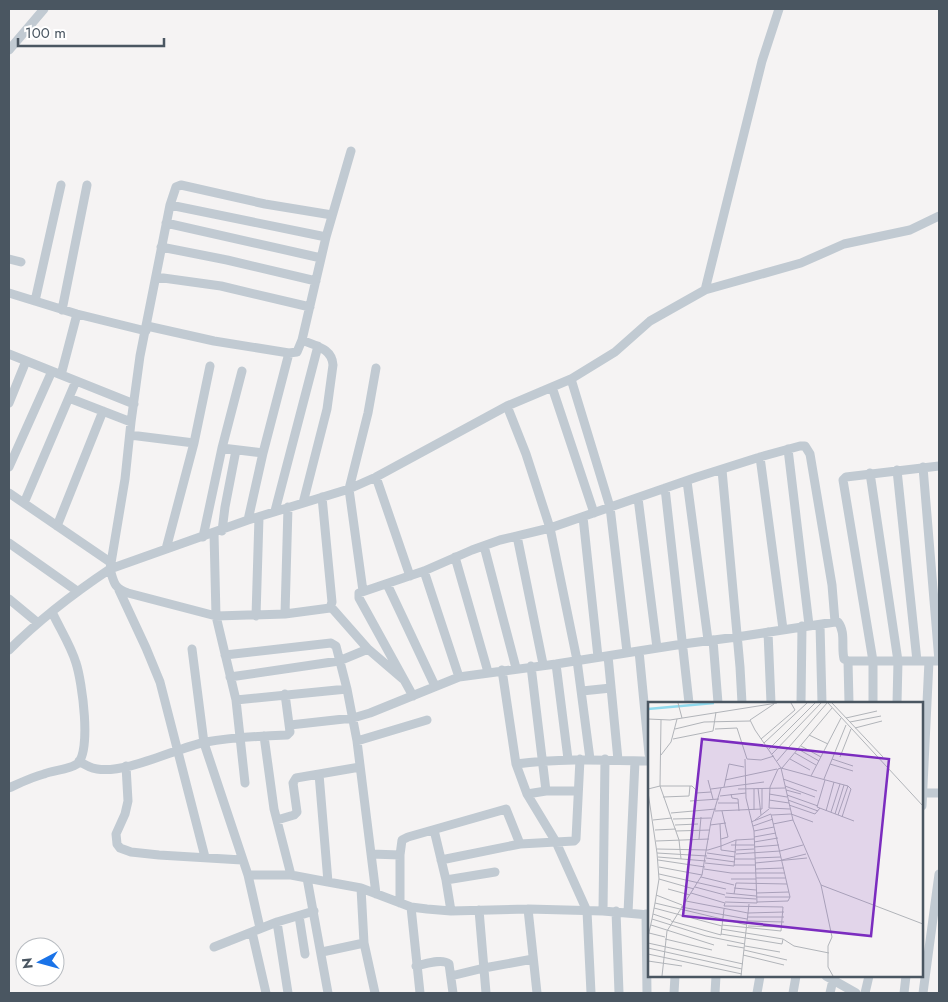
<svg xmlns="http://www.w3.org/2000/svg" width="948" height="1002" font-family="Jost,sans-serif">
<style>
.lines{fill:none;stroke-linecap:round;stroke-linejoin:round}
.street{stroke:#c1cad2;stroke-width:9}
.inset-river{fill:none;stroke:#90daee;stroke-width:2.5}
.inset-road{fill:none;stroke:#b1b4b9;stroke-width:1}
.view{fill:#7b2cbf;fill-opacity:0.15;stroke:#7b2cbf;stroke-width:2.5}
.inset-edge{fill:none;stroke:#4a5661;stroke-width:2.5}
</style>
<rect width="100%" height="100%" fill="#f5f3f3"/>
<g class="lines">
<path class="street" d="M9,50L44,9
M170,205L176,187L181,185L265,204L332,215
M166,223L321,258
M161,247L227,260L316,281
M9,259L21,262
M156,277L221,286L310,307
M705,290L801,263L844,244L910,230L939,216
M9,293L77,314L146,331
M35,301L61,185
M62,310L87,185
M147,326L214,341L289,353L297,352L302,340L326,237L351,151
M302,340C315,346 332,348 333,365L327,409L303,503
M9,354L134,404
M61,375L77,314
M571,379L610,507L627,652
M552,387L594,513
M69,398L131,422
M9,403L26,361
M507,406L526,454L550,528L577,660L590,759
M130,435L194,443
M222,448L263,453
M788,449L809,625
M760,457L783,629
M9,467L52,371
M923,467L939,661
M722,470L740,667L742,703
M897,470L917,661
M870,473L898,661L897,703
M376,477L410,576
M687,481L708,640
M665,488L689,703
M9,493L110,562
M322,497L332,602L330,608L285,614L216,616L128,593C114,588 114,583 110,569L248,520L349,489L376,477L507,406L571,379L615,352L650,321L705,290L762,61L779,9
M638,498L657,648
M24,503L76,381
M275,511L318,346
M583,517L598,657
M248,520L263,453L289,353
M57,526L103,411
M222,531L225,507L236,450
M214,533L216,616L236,700L245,783
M517,536L543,664
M203,537L222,448L242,371
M9,543L77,591
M484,546L516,668
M166,549L194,443L210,366
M455,557L488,672
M424,571L459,677
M387,584L435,686
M119,590L146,648L160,682L205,857
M363,591L349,489L368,413L376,368
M9,599L38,623
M331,607L368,649L403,679
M285,614L288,507
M256,616L259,517
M820,625L822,703
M768,632L771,703
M713,640L718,703
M192,649L204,743L248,875L260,928
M9,650C40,619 74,593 110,569L125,479L131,422L140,356L170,205L326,237
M639,651L649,754
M225,655L331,643L336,646L347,689L357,741L376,894
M608,656L618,760
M848,661L849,703
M556,664L568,759
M531,666L546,791
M230,677L339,661L368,649
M582,691L611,688
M413,696L359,598V593L424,571L472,550L500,540L550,528L697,477L760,457L800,446H805L810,454L832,585L835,622
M236,700L347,689
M801,703L802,626
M873,703V661L843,480L846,477L939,466
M290,725L353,718L370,713L459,677L556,664L683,644L737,637L835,622H838C846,632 841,647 844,659L848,661H939
M264,736L274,809L291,875
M357,741L427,720
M580,759L576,839L574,841L556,842L587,911L591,993
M79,761C85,765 90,768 97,769C127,774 176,748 206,742C233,737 260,736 287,735L290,732L285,694
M516,764C560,758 604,760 649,761
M126,766L128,801L125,814L116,834L117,844L120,848L131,852L159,855L242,860
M319,774L328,882
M9,788C20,783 32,777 44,774C54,770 68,770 77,764C92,752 82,681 76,663C71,646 60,629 52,612
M922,793H939
M527,794L546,791H578
M922,806L929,661
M277,820L294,815L297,812L293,783L296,778L360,767
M434,830L446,880L451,911
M371,854L400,855
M441,860L520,844L556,842L527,794L516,764L502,670
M248,875H291L328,882L361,888L411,907L427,909L451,911L528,909L603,911L649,915
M307,878L328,993
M446,880L495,872
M361,888L364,943L375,993
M400,903V855L402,840L408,837L506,809L520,844
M411,907L420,993
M528,909L537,993
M479,910L486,993
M603,911L605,759
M616,911L619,993
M628,913L635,761
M646,914L647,993
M299,916L305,954
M277,922L288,993
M252,932L266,993
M214,947L277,922L314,911
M322,952L364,943
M416,966C426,964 442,958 449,964L453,993
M451,976L484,968L533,959
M826,976L856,993
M674,993L675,976
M715,993L716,976
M757,993L760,976
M793,993L796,976
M830,993L833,980
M865,993L869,976
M904,993L906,976
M923,993L939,874"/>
</g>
<g transform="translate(648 702)">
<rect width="275" height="275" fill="#f5f3f3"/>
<path class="inset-river" d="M0,7L66,1"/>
<path class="inset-road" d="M30,1L34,16M180,1L275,104M184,1L235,55M126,2L102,18L107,28L133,66L200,84L190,113M198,16L229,9M0,17L22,18L129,1M13,18L12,84L31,138L33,157M202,20L233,14M207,26L234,19M27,27L56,20L102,19M67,27L89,26L99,57L113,58L126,54M161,33L180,42M25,37L65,29L68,10M113,37L147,8L143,1M116,41L159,1M153,44L173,55M121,47L167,1M150,47L171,59M147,51L168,63M124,52L173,1M13,53L23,40L29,17M192,55L203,27M142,57L162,68M184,57L205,64M129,59L179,1M182,62L205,69M134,66L184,6M163,74L193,16M135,77L169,89M176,77L198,23M60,78L65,97M77,78L129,67M177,78L169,105L206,119M137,84L167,95M76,85L81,62L96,65M110,86L113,113M0,87L12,84H44L48,88V98M63,87L116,80M90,87L137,86M106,87V108M138,88L153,92M0,90L9,151L59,154M48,91L63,90M83,92L84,96L90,97L91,109M121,92L139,95M139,93L170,104M72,94L98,91M15,95L41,94L42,84M121,98L141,101M140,98L170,109M42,99L71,97M70,101H90M141,103L167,112L172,106M142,107L121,106L122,85L130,67L133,66L145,118L173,183L275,222M67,109L114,107V86M178,109L186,80M183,110L192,82M23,111L68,107M187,112L196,83M124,113L143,112L165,120M194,115L203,87L200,84M25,117L63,116M5,118L24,116M107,118L121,107M103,120L123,112L142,195M72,122L73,144L88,138L106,137M125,122L145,118M27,123L50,122M62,123L78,121M105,124L125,117M7,128L28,127M28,129L62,128M106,129L126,125M106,135L128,131M51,137L53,115M73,137L80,135L74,109M8,139L61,137M106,140L130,136M83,143H106M106,145L131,143M9,147L60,148L73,144V148L88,150M88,148L106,147M59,151L87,155M88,152L132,149L155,143M10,155L58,159M58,156L87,160M107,156L133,155M87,157H107M10,158L57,165M134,158L158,152M57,161L86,164L88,138M107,161L159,156M86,163H107M11,165L54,173M56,167L83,171H137M107,167L136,166M11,172L78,187M53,175L86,183M108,176H138M11,177L46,187M83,177H108M173,183L184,235L180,244V265L185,274M47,185L77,193M86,186L108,188M20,187L42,193M43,191L77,201L76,204L135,205L133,229L74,223M78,191L108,194M108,191L141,190M86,192L88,181L139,182M8,193L34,203M77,195L108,197M108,195H142M38,199L100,211L136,210M77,200L109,201L106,129L98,96L97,57M109,200L140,199L142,195M7,201L11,177L9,151M33,205L99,217M6,206L74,224M5,212L23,218M100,215H136M23,219L73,233L76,207M100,219L136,220M3,223L66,243M100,224L136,225M73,227L135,237L146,244L181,251M1,231L17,235M73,232L134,242L135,237M0,235L4,217M17,237L64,248M0,241L95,262M97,242L58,234L4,217L7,201L99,223M79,243L96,246M97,244L132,250M0,246L94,267M96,248L139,258M0,252L94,272M95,253L136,263M0,259L34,264M14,274L19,229L54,173L63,119L73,86M93,274L101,202"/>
<path class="view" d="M54,37L241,57L223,234L35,214Z"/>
<rect width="275" height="275" class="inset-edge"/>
</g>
<rect width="948" height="1002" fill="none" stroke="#4a5661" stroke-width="20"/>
<g transform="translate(40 962) rotate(264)"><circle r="24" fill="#ffffff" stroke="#b7bbc0"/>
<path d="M0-4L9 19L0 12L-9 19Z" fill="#1a73e8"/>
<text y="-8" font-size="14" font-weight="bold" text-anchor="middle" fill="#4a5661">N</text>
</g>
<path d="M18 38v8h146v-8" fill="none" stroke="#4a5661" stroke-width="2.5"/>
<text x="25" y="38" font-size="15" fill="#4a5661" stroke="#ffffff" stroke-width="4" paint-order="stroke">100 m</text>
</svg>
